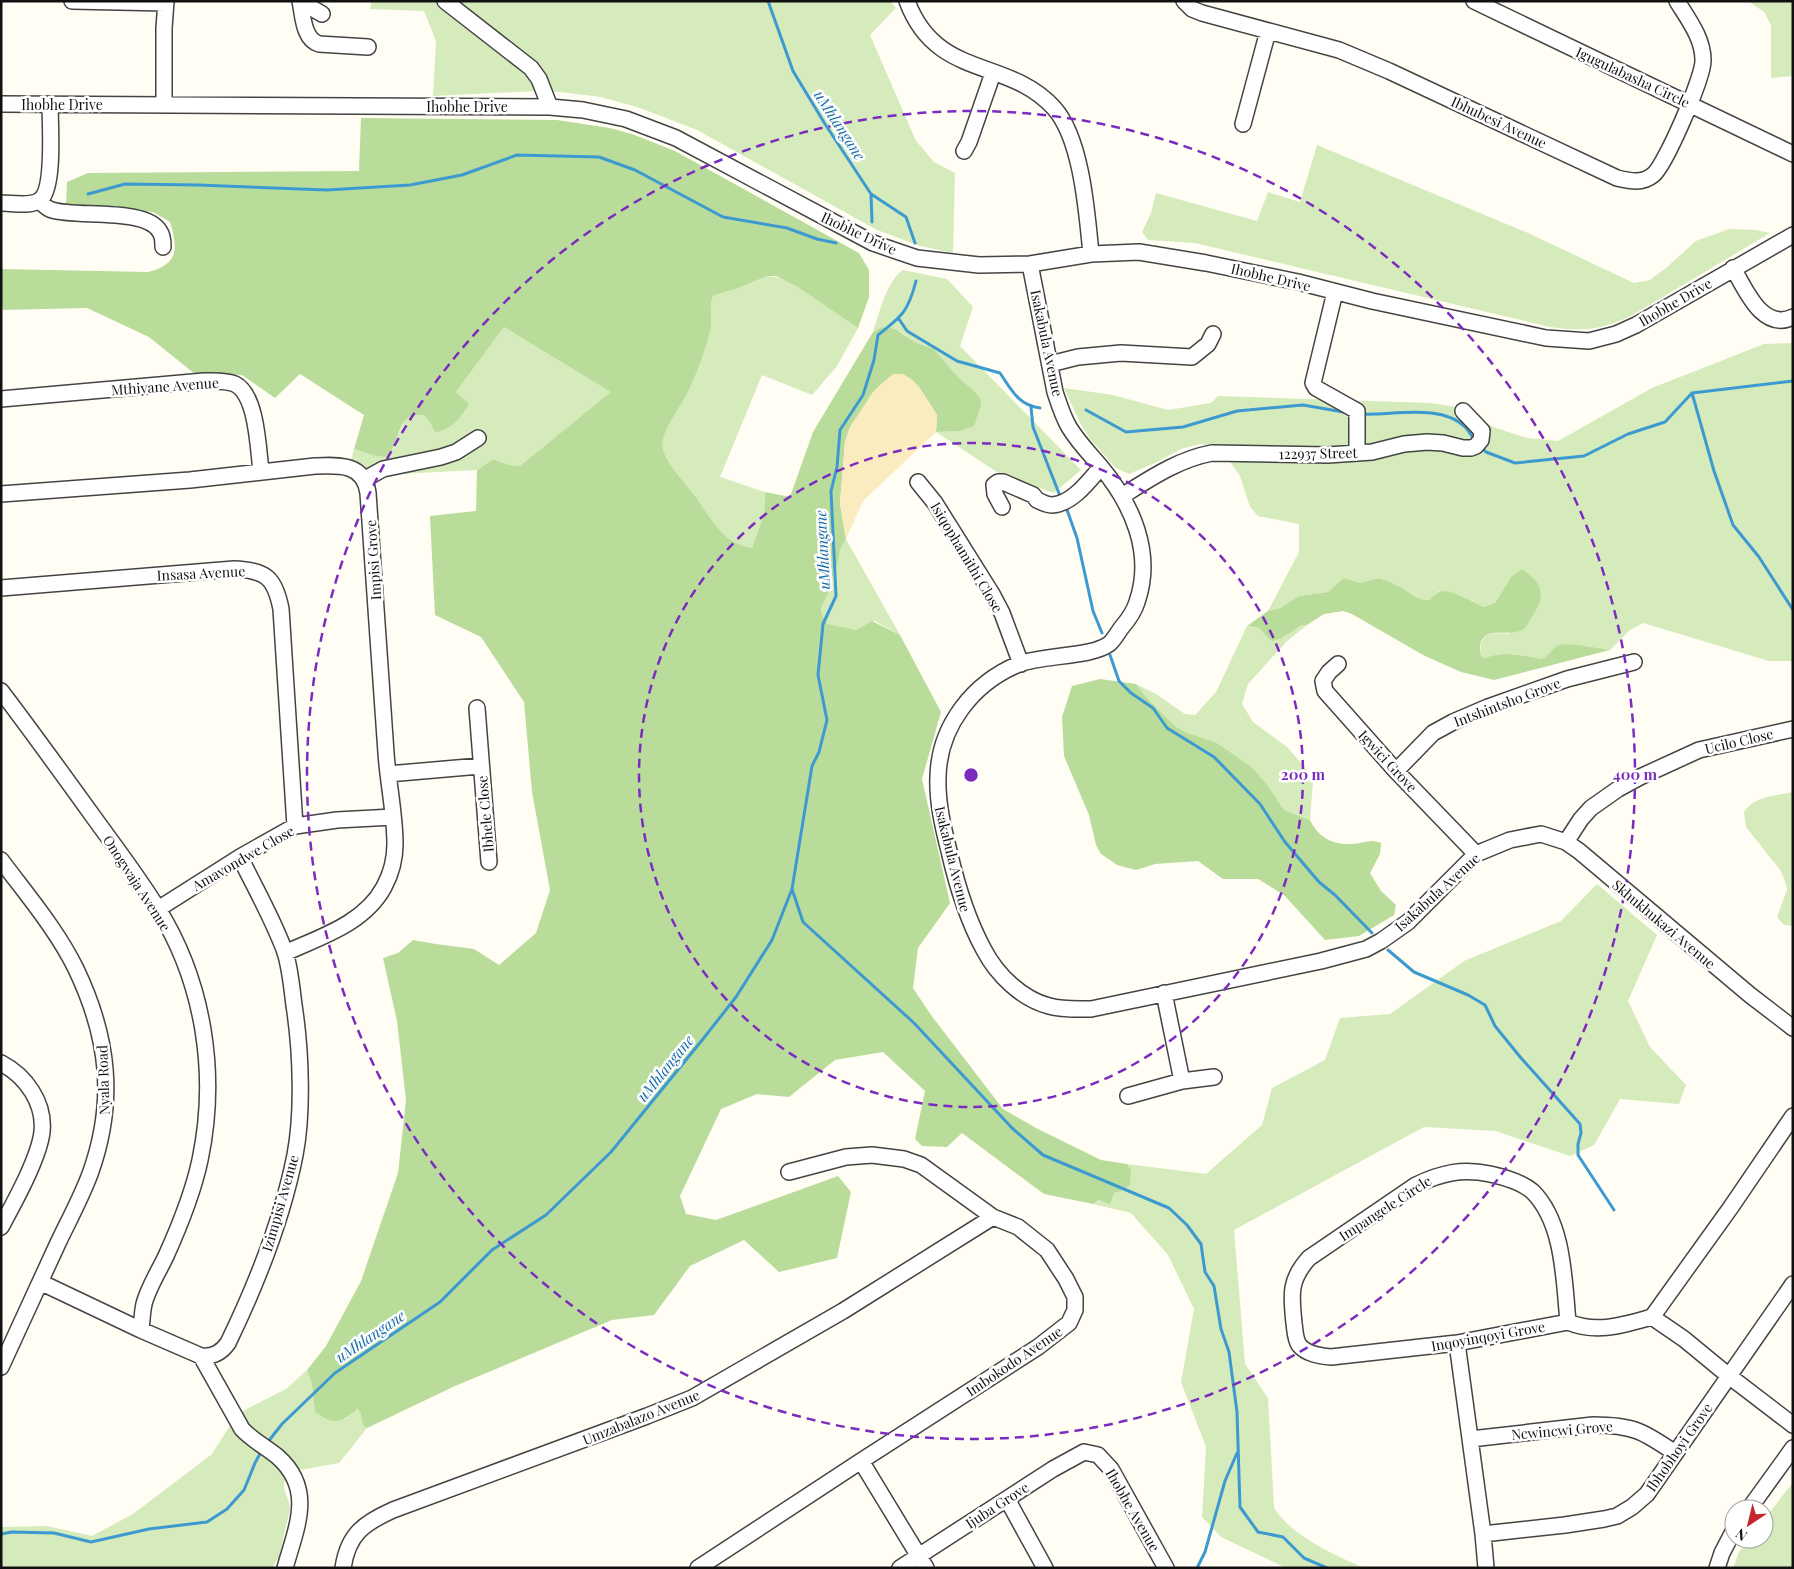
<svg xmlns="http://www.w3.org/2000/svg" width="1794" height="1569" font-family="'Playfair Display',serif">
<style>
.green{fill:#d6ebbc}
.forest{fill:#badc9b}
.sand{fill:#fbecc0}
.lines{fill:none;stroke-linecap:round;stroke-linejoin:round}
.stream{stroke:#3d9ad0;stroke-width:3}
.minor-casing{stroke:#444;stroke-width:18}
.minor{stroke:#fff;stroke-width:15}
.ring{fill:none;stroke:#7b2cbf;stroke-width:2.5;stroke-dasharray:9 6}
.labels{text-anchor:middle;dominant-baseline:central;stroke-width:5;stroke-linejoin:round;paint-order:stroke}
.street-label{font-size:14px;fill:#111;stroke:#fff}
.water-label{font-size:15px;font-style:italic;fill:#166ca6;stroke:#fff}
.centre{fill:#7b2cbf;stroke:#fff;stroke-width:2.5}
.ring-label{font-size:15px;text-anchor:middle;font-weight:bold;fill:#7b2cbf;stroke:#fff;stroke-width:5;stroke-linejoin:round;paint-order:stroke}
</style>
<rect width="100%" height="100%" fill="#fffdf4"/>
<path class="green" d="M372,1H890L896,8L870,35L916,141L934,162L955,173L953,253L920,246L877,230L697,130L640,108L601,97L560,92L539,91L433,96L436,41L424,11L370,9Z
M1748,1H1793V76L1771,78V25L1764,12Z
M1317,145L1528,233L1634,283L1650,280L1667,267L1696,241L1729,229L1756,230L1770,233L1631,316C1601,330 1582,332 1550,327L1195,243L1148,240L1142,232L1151,213L1156,193L1257,221L1268,192L1300,202Z
M903,270L947,279L973,307L960,346L1081,470L1054,493L1000,474L936,432L960,431L973,390L956,375L934,349L917,343L901,332L882,327L873,332C879,314 887,280 903,270Z
M767,276C792,276 836,313 858,328L837,366L812,395L762,375L720,477L765,492L764,515L752,548C743,546 735,545 728,538C714,526 706,511 695,496C686,484 666,463 663,449C658,433 680,408 687,394C695,379 709,342 711,326C712,316 709,305 713,296L741,287Z
M504,327L612,392L520,466L509,465L493,459L477,470L380,475L351,461L354,449L376,456L394,449C398,437 405,403 424,415C429,418 438,427 443,431L462,415L456,392Z
M1793,343V661H1769L1643,623L1630,630L1610,650L1557,646L1546,657L1542,659C1522,656 1504,650 1485,658L1481,656C1479,633 1489,632 1509,634L1511,577L1495,603L1483,607L1461,596L1439,591L1430,600C1414,600 1411,593 1398,586C1392,582 1385,582 1379,578L1361,583L1344,578L1328,592L1299,596L1280,608L1268,611L1299,552V524L1258,516L1250,507L1240,476L1219,446L1200,444L1181,449L1155,463L1129,474L1116,468L1090,439L1080,423L1064,388L1113,395L1168,410L1211,403L1218,396L1431,403L1463,408L1493,427L1527,438L1558,441L1652,388L1764,344Z
M846,539L900,635L875,621H872L856,630C847,627 838,627 828,624L822,615L821,608L828,594L831,580L838,563L840,548Z
M1302,625H1307L1286,642L1248,684L1242,704L1253,722L1287,747L1308,771L1313,781L1310,820L1284,810L1266,783L1217,743L1185,732L1175,726L1147,698L1136,684L1156,694L1185,714L1195,715L1216,692L1247,626L1259,628L1267,637L1282,638Z
M1793,792V926L1784,925L1777,917L1787,890L1786,884L1781,871L1746,827L1744,812C1754,796 1775,796 1793,792Z
M1597,884L1657,935L1628,1001L1650,1047L1686,1085L1679,1104L1620,1099L1594,1145L1570,1156L1496,1131L1424,1127L1234,1230L1245,1364L1268,1398L1274,1508C1293,1537 1333,1554 1364,1568H1286L1221,1537L1202,1517L1206,1447L1181,1382L1194,1309L1168,1255L1131,1213L1093,1204L1114,1193L1131,1170L1127,1164L1206,1174L1262,1125L1272,1088L1325,1060L1340,1018L1390,1014L1464,961L1561,921Z
M307,1370L312,1385L315,1412L346,1419L356,1409L360,1412L363,1426L367,1428L339,1463L300,1470L284,1482C283,1493 290,1499 290,1509L279,1557L272,1568H1V1527L47,1526L92,1536L133,1514L212,1454L237,1414L286,1389Z
M1793,1482V1568H1733L1739,1552L1749,1539H1764V1520Z"/>
<path class="forest" d="M361,118L557,120L610,128L632,134L675,151L859,253L869,270V297L858,328L798,287L776,276H767L741,287L713,296C709,305 712,316 711,326C709,342 695,379 687,394C680,408 659,433 663,449C666,463 686,484 695,496C706,511 714,526 728,538C735,544 743,546 752,548L764,515L765,492L790,497L813,432L873,332L882,327L895,329L917,343L934,349L956,375L973,390L980,398L981,405L974,426L960,431L936,432L937,415L919,387L911,379L881,384L850,427L845,442L840,503L846,539L840,549L838,563L831,580L828,594L821,608L822,615L828,624C838,627 847,627 856,630L872,621L900,635L941,712L922,779L950,903L918,948L913,988L931,1015L1003,1109L1036,1128L1101,1160L1127,1164L1131,1170L1130,1185L1121,1191L1114,1193L1110,1204L1099,1200L1093,1204L1044,1194L962,1133L947,1147L922,1146L915,1139L925,1091L883,1052L835,1060L789,1097L757,1094L721,1109L680,1196L686,1214L716,1220L838,1176L851,1192L837,1258L779,1272L744,1240L690,1266L654,1315L612,1320L455,1386L367,1428L363,1426L360,1412L357,1409C340,1425 333,1424 315,1412L312,1385L307,1370L326,1346L361,1281L398,1173L406,1100L397,1021L383,958L398,953L413,940L436,944L474,949L499,965L536,933L550,890L532,792L524,702L481,637L435,615L430,516L476,511L477,470L493,459L509,465L520,466L611,392L504,327L456,392L469,404C461,417 451,431 435,432L430,422L424,415C396,411 401,440 388,457L376,456L354,449L364,415L300,374L275,398L242,375L195,374L149,337L87,308L1,310V269L148,272C179,264 178,249 170,222L153,212L66,204L67,182L88,173L359,171Z
M1522,569C1543,584 1547,595 1531,618C1529,622 1526,628 1522,630C1510,636 1491,629 1484,637C1479,642 1480,650 1481,656L1485,658C1504,650 1522,656 1542,659C1549,656 1551,650 1557,646C1565,641 1598,649 1610,650L1494,680L1461,672L1423,655L1352,614L1343,611L1324,614L1307,625H1302L1282,638L1273,641L1267,637L1259,628L1247,626L1268,611L1280,608L1299,596L1328,592L1344,578L1361,583L1379,578C1385,581 1392,582 1398,586C1411,592 1414,600 1430,600C1432,598 1436,593 1439,592C1447,587 1475,603 1483,607L1495,603L1511,577Z
M1100,679L1136,684L1147,698L1175,726L1185,732L1217,743L1251,767L1266,783L1284,810L1310,820C1318,837 1332,845 1351,844C1365,844 1366,838 1381,843L1380,854L1370,873L1381,891L1396,905L1394,915L1359,936L1325,940L1284,895L1258,879H1223L1198,861L1155,864L1136,870L1117,865L1101,854L1096,845L1089,815L1064,756L1062,717L1072,686Z"/>
<path class="sand" d="M893,374H903L911,379L919,387L937,415L936,432L863,501L846,539L840,503L845,442L850,427L873,392L881,384Z"/>
<g class="lines">
<path class="stream" d="M768,1L793,71L825,124L871,194L906,217L915,243
M88,194L125,184L199,185L327,190L410,185L462,175L517,155L599,157L635,170L723,217L787,228L817,239L836,243
M871,194L872,222
M899,319L907,331L957,361L1000,373C1011,389 1018,405 1040,408
M1692,393L1714,471L1733,525L1759,557L1793,610
M1031,407L1033,427L1060,496
M1086,410L1126,432L1183,427L1237,411L1303,405L1349,413
M1360,414C1391,416 1441,403 1465,427C1468,430 1471,435 1474,439
M1481,447L1486,452L1515,463L1584,456L1628,434L1665,422L1692,393L1793,381
M1066,507L1077,538L1093,611L1102,633
M1110,655L1119,681L1131,693L1153,708L1167,728L1214,757L1260,804L1285,842L1319,882L1335,895L1372,933
M792,889L803,922L914,1023L1012,1128L1043,1155L1169,1208L1187,1225L1201,1244L1205,1272L1214,1286L1221,1329L1229,1352L1237,1412L1240,1507L1258,1532L1283,1537L1304,1558L1327,1568
M1388,950L1414,972L1468,995L1485,1005L1495,1026L1521,1058L1580,1124L1581,1133L1578,1144V1155L1614,1210
M267,1443L282,1424L335,1373L440,1302L492,1250L546,1215L611,1152L703,1039L736,997L772,940L792,889L812,766L819,752L827,720L818,675L823,624L836,596L831,491L837,467L840,430L863,395L874,360L878,335C902,316 908,312 916,281
M1,1534L12,1532L54,1533L91,1542L149,1529L207,1522L227,1509L244,1490L255,1463L262,1450
M1197,1568L1205,1552L1225,1481L1237,1453"/>
<g class="minor-casing">
<path id="minor" d="M72,1L166,3
M300,1C303,15 303,39 319,44L368,47
M300,1L322,14
M445,1L531,68L539,79L550,107
M907,1C936,80 1008,57 1054,108C1082,139 1087,214 1091,254
M1184,1L1192,9L1202,13L1339,50L1389,71L1617,178C1630,181 1642,184 1653,175C1665,166 1704,76 1703,60C1703,38 1688,19 1677,1
M1474,1L1793,154
M1,104L550,107L583,110L626,119L676,138L873,243L917,258L979,265L1030,264L1091,254L1139,252L1206,263L1298,282L1372,301L1546,338L1589,341L1616,334L1636,325L1793,235
M164,104V28L166,1
M1243,124L1268,31
M964,151L969,142L993,73
M40,201C43,204 47,209 52,210C76,218 147,207 160,232C163,236 163,242 163,247
M1,203C12,203 31,207 40,200C55,189 50,123 50,104
M1030,264L1055,392C1059,404 1063,417 1069,427C1078,442 1090,454 1101,467C1132,504 1154,553 1137,602C1134,612 1128,620 1122,627C1118,632 1114,640 1109,644C1092,657 1042,655 1019,664C973,683 939,726 938,777C937,802 943,827 949,851C957,886 967,919 984,950C997,975 1022,999 1049,1006C1063,1010 1077,1009 1091,1009L1321,961L1366,949L1381,941L1408,922L1476,854L1510,840L1541,834L1566,842L1579,851L1750,995L1793,1028
M1733,268C1745,288 1762,332 1793,317
M1335,292L1313,383L1316,388L1357,411V452
M1050,364L1078,357L1121,353L1192,357L1208,344L1213,334
M1,399L204,381C214,381 225,380 235,384C257,395 258,448 261,471
M365,479L383,469L441,457L456,452L478,438
M918,482L935,503L992,594L1002,613L1021,664
M1,494L190,480L315,466C338,465 364,463 368,493C374,580 380,666 386,753C388,783 395,814 395,844C395,859 391,874 384,887C364,924 320,937 285,953
M1122,496C1151,478 1179,459 1212,453L1328,455L1372,452L1404,444L1427,442L1443,443L1463,448H1471L1476,446L1481,440L1482,431L1463,411
M1002,507L995,494L994,485L998,482H1003L1033,495L1037,500C1041,502 1047,505 1052,505C1072,504 1089,481 1101,467
M1,588L234,569C266,570 275,578 281,609L295,826
M1338,664L1329,672L1323,681L1325,691L1396,771L1476,854
M1,691C33,733 64,776 95,819C116,848 139,878 158,909C204,983 218,1074 200,1160C193,1193 180,1225 166,1256C159,1271 148,1288 144,1304C142,1313 142,1322 141,1330
M477,708L489,862
M1396,771L1433,733L1453,722L1488,707L1567,679L1634,662
M388,774L480,766
M1566,842L1581,819L1591,808L1618,789L1640,777L1699,750L1793,729
M1,860C27,895 57,930 76,969C109,1038 116,1102 90,1174C81,1198 69,1220 58,1243C39,1284 20,1326 1,1367
M158,909L240,857L295,826L337,820L393,817
M1164,993L1182,1081
M1,1063C26,1076 45,1103 42,1132C39,1158 14,1203 1,1227
M1128,1096L1182,1081L1214,1077
M40,1282L141,1330L201,1356C213,1357 221,1353 228,1343C257,1283 282,1221 295,1155C303,1114 301,1054 295,1012C292,993 291,971 285,952C273,919 255,888 240,857
M1652,1317L1731,1207L1793,1116
M1568,1322C1564,1281 1564,1222 1532,1191C1521,1182 1504,1177 1490,1174C1462,1168 1441,1173 1416,1185L1309,1258C1289,1280 1291,1295 1294,1323C1295,1330 1295,1339 1299,1345C1306,1354 1320,1356 1331,1357L1457,1343L1568,1322C1597,1334 1623,1325 1652,1317L1684,1339L1729,1376L1793,1425
M1457,1343L1483,1534L1486,1568
M201,1356L242,1429C252,1440 266,1447 278,1457C315,1490 296,1528 285,1568
M1471,1439L1593,1425C1633,1425 1643,1431 1675,1453
M861,1461L926,1568
M1007,1499L1045,1568
M1749,1509L1793,1448
M1483,1534L1565,1525L1604,1519L1617,1516L1632,1507L1647,1494L1793,1284
M343,1568C348,1534 364,1523 393,1510L647,1416L692,1398L843,1311L993,1217
M698,1568L861,1461L1038,1347L1069,1323L1075,1310V1297L1066,1279L1047,1250L1018,1227L993,1217L921,1165L904,1159L872,1155L846,1157L789,1172
M900,1568L1053,1469L1084,1452L1098,1455L1111,1469L1166,1568
M1717,1568L1722,1553L1734,1530"/>
</g>
<use href="#minor" class="minor"/>
</g>
<g class="ring">
<circle cx="971" cy="775" r="332"/>
<circle cx="971" cy="775" r="664"/>
</g>
<g class="labels">
<g class="street-label">
<text transform="translate(1633 77) rotate(25)">Igugulabasha Circle</text>
<text x="62" y="104">Ihobhe Drive</text>
<text x="467" y="106">Ihobhe Drive</text>
<text transform="translate(1499 122) rotate(25)">Ibhubesi Avenue</text>
<text transform="translate(859 233) rotate(25)">Ihobhe Drive</text>
<text transform="translate(1271 277) rotate(13)">Ihobhe Drive</text>
<text transform="translate(1675 302) rotate(-30)">Ihobhe Drive</text>
<text transform="translate(1047 343) rotate(78)">Isakabula Avenue</text>
<text transform="translate(165 386) rotate(-4)">Mthiyane Avenue</text>
<text transform="translate(1318 453) rotate(-1)">122937 Street</text>
<text transform="translate(967 557) rotate(59)">Isiqophamithi Close</text>
<text transform="translate(373 560) rotate(-94)">Impisi Grove</text>
<text transform="translate(201 573) rotate(-3)">Insasa Avenue</text>
<text transform="translate(1507 702) rotate(-21)">Intshintsho Grove</text>
<text transform="translate(1739 741) rotate(-13)">Ucilo Close</text>
<text transform="translate(1388 761) rotate(47)">Igwici Grove</text>
<text transform="translate(485 814) rotate(-95)">Ibhele Close</text>
<text transform="translate(243 858) rotate(-30)">Amavondwe Close</text>
<text transform="translate(953 859) rotate(76)">Isakabula Avenue</text>
<text transform="translate(137 883) rotate(57)">Onogwaja Avenue</text>
<text transform="translate(1437 892) rotate(-42)">Isakabula Avenue</text>
<text transform="translate(1664 924) rotate(40)">Skhukhukazi Avenue</text>
<text transform="translate(103 1080) rotate(-92)">Nyala Road</text>
<text transform="translate(280 1203) rotate(-74)">Izimpisi Avenue</text>
<text transform="translate(1385 1208) rotate(-33)">Impangele Circle</text>
<text transform="translate(1488 1336) rotate(-10)">Inqoyinqoyi Grove</text>
<text transform="translate(1014 1361) rotate(-34)">Imbokodo Avenue</text>
<text transform="translate(641 1417) rotate(-22)">Umzabalazo Avenue</text>
<text transform="translate(1562 1430) rotate(-5)">Ncwincwi Grove</text>
<text transform="translate(1679 1447) rotate(-55)">Ibhobhoyi Grove</text>
<text transform="translate(997 1505) rotate(-33)">Ijuba Grove</text>
<text transform="translate(1133 1510) rotate(60)">Ihobhe Avenue</text>
</g>
<g class="water-label">
<text transform="translate(840 125) rotate(57)">uMhlangane</text>
<text transform="translate(822 550) rotate(-93)">uMhlangane</text>
<text transform="translate(665 1068) rotate(-51)">uMhlangane</text>
<text transform="translate(370 1336) rotate(-34)">uMhlangane</text>
</g>
</g>
<circle cx="971" cy="775" r="8" class="centre"/>
<g class="ring-label">
<text x="1303" y="780">200 m</text>
<text x="1635" y="780">400 m</text>
</g>
<rect width="1794" height="1569" fill="none" stroke="#111111" stroke-width="5"/>
<g transform="translate(1749 1524) rotate(215)"><circle r="24" fill="#ffffff" stroke="#a0a0a0"/>
<path d="M0-4L9 19L0 12L-9 19Z" fill="#c52531"/>
<text y="-8" font-size="14" font-weight="bold" text-anchor="middle" fill="#111111">N</text>
</g>
</svg>
